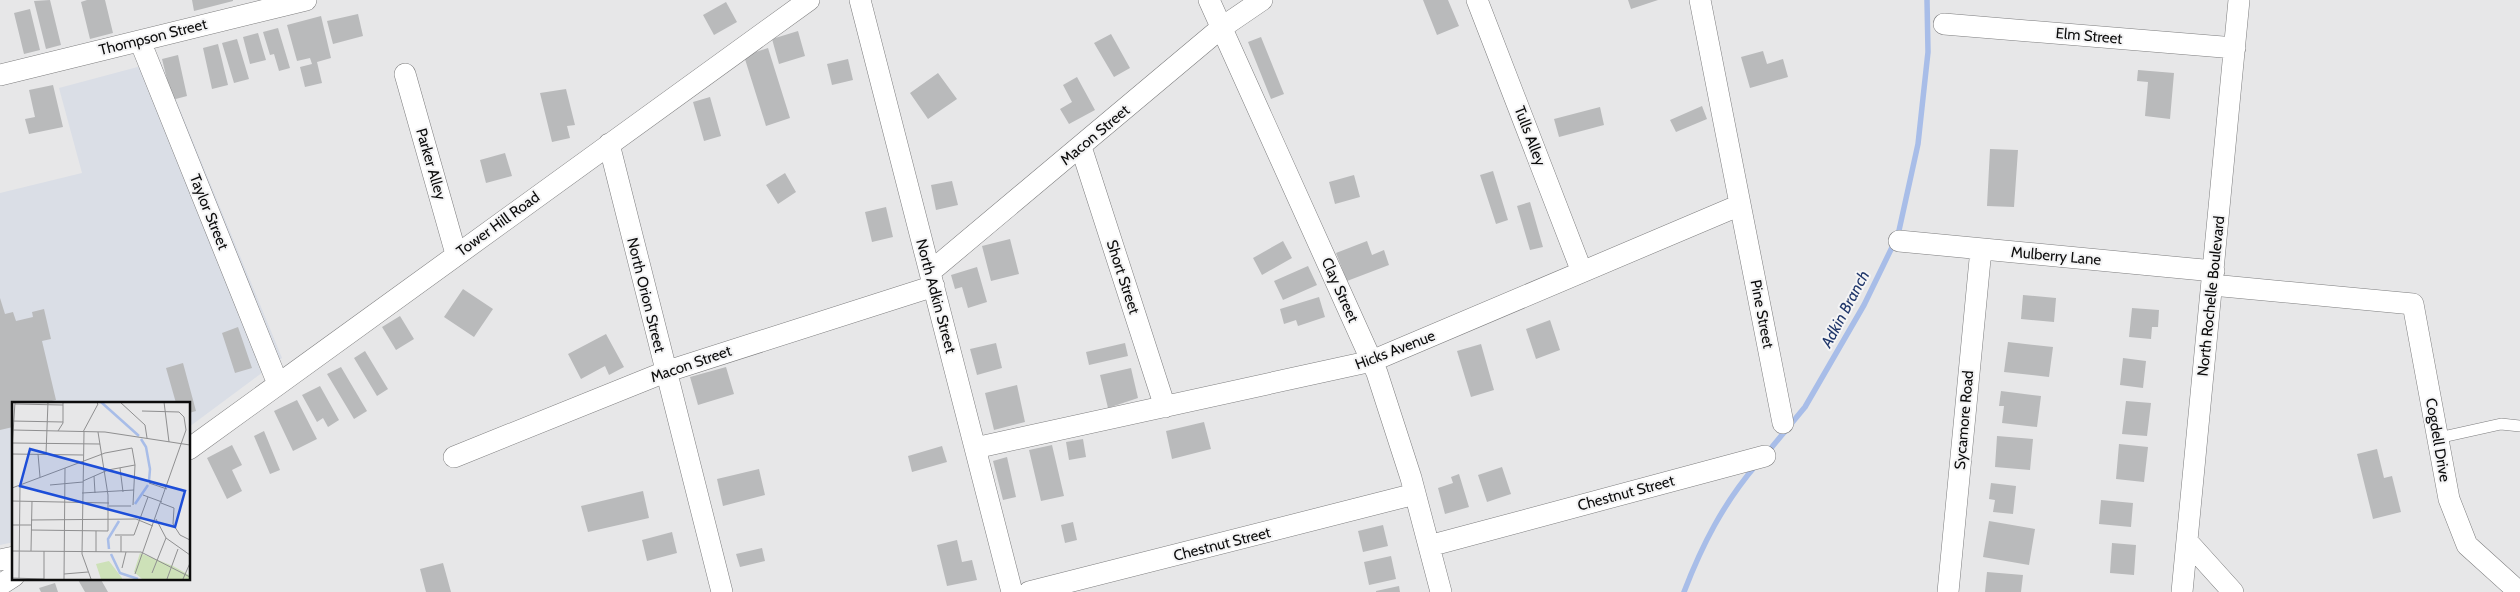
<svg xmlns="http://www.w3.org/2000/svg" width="2520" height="592" font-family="Cabin,sans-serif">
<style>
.built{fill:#dadee6}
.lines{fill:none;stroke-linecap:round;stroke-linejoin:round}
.stream{stroke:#a8bde8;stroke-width:5.5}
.building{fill:#b9babb}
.service-casing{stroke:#7d7d7e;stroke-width:12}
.minor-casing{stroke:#7d7d7e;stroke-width:22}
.service{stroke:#fff;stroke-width:11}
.minor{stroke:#fff;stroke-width:21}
.labels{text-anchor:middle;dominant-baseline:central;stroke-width:4;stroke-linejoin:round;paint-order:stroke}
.street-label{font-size:15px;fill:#0c0c0c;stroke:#f4f4f5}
.water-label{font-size:16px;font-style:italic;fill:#20376b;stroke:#f4f4f5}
.inset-river{fill:none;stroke:#a8bde8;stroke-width:2.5}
.inset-road{fill:none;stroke:#8f8f90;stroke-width:1}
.view{fill:#1d4ed8;fill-opacity:0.15;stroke:#1d4ed8;stroke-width:2.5}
.inset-edge{fill:none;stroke:#0c0c0c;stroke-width:2.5}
</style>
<rect width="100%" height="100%" fill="#e7e7e8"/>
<path class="built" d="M160,61L282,358L189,427V403H14V542L0,545V193L82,173L59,88Z"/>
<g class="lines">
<path class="stream" d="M1767,453L1805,407L1864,305L1898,235L1918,144L1928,52L1927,0
M1684,592C1702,545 1723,504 1756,465"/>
</g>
<path class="building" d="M50,0L61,45L46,49L34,1Z
M87,0H105L113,33L90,39L81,2Z
M192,0H233V1L194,11Z
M1423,0H1448L1459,26L1437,35Z
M1628,0H1658L1631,9Z
M726,2L737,22L714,35L703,15Z
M30,9L40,50L24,54L14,13Z
M358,14L363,36L333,44L327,21Z
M321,16L331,58L317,62L322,83L305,87L300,67L312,64L310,58L297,61L287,25Z
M278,28L290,68L279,71L274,54L270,55L263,32Z
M798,31L805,56L779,64L772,39Z
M258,33L266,60L250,64L243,37Z
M1111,34L1130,68L1114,77L1094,43Z
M1261,37L1284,94L1271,99L1248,42Z
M237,39L249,79L234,83L222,43Z
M218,44L228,85L212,89L203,48Z
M768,48L790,118L766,126L744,56Z
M1763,51L1767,64L1783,59L1788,77L1750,88L1741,57Z
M178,55L187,96L172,100L162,59Z
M848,59L853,80L832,85L827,64Z
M2138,70L2174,73L2170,119L2145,116L2148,82L2137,81Z
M938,73L957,99L928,119L910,93Z
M1077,77L1095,110L1069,124L1060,109L1072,102L1063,85Z
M53,85L63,127L29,134L25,119L35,117L29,90Z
M566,89L575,125L567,126L570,138L552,142L540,93Z
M710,97L721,136L704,141L693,102Z
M1702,106L1707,119L1676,132L1670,120Z
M1600,107L1604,125L1559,137L1554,119Z
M1990,149L2018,150L2014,207L1987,206Z
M505,153L512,176L486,183L480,160Z
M1493,171L1508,220L1496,224L1480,175Z
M785,173L796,192L778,204L766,185Z
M1354,175L1360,197L1335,204L1329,182Z
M952,181L958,205L936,210L931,185Z
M1530,202L1543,247L1530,250L1517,206Z
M886,207L893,237L872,242L865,212Z
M1010,239L1019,274L991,281L982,246Z
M1283,241L1292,258L1262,275L1253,258Z
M1367,241L1372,255L1384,250L1389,265L1347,281L1336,253Z
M1308,266L1317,285L1283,300L1274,281Z
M977,267L987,302L968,308L962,287L955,289L951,275Z
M463,289L493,309L474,337L444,317Z
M2023,295L2056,298L2054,322L2021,319Z
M1319,297L1325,317L1298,326L1296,320L1284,324L1280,309Z
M0,298L5,314L13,312L16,321L33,317L32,312L44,309L51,339L42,341L56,400L43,403H14L13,427L0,430Z
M2132,308L2159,310L2158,327H2152L2151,339L2129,337Z
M400,316L414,339L396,350L382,327Z
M1550,320L1560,350L1536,359L1526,329Z
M238,327L252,368L235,373L222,333Z
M606,334L624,367L609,375L605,366L581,379L568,354Z
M2008,342L2053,347L2049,377L2004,372Z
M996,343L1002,368L977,375L970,349Z
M1125,343L1128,356L1089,365L1086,352Z
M1481,344L1494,390L1471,397L1457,351Z
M365,351L388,389L377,396L354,358Z
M2123,358L2146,361L2143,388L2120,385Z
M183,363L196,411L189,413V403H176L166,368Z
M341,367L367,411L354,419L327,374Z
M726,367L734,394L698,405L690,377Z
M1131,368L1138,398L1108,408L1100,375Z
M1017,385L1025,422L994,430L985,393Z
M320,386L339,420L328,427L323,418L317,422L302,395Z
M2001,391L2041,396L2037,427L2002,423L2004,406H1999Z
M297,400L317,439L293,451L274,411Z
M2126,401L2151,403L2147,436L2122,434Z
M1204,422L1211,449L1172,459L1166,431Z
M264,431L280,470L270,474L254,436Z
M1997,436L2033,439L2030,470L1995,467Z
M1083,439L1086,457L1069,460L1066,442Z
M2119,444L2148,447L2144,482L2116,479Z
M232,445L242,465L232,470L242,491L227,499L207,458Z
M1052,445L1064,496L1041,501L1029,450Z
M942,446L947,462L912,472L908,456Z
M2377,449L2384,478L2392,476L2401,512L2373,519L2357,454Z
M1007,457L1016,497L1003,500L993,461Z
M1502,467L1511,494L1487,502L1478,475Z
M759,469L765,495L723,506L717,479Z
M1459,474L1469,507L1445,514L1438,488L1453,483L1451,477Z
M1991,483L2016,486L2013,514L1993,512L1995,500L1989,499Z
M643,491L649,518L588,532L581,506Z
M2101,500L2133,503L2131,527L2099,524Z
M1989,521L2035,529L2029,565L1983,557Z
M1073,522L1077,540L1065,543L1061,525Z
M1383,525L1388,546L1363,552L1358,531Z
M672,532L677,553L647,561L642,540Z
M957,540L962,562L972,560L977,580L947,586L937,545Z
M2112,543L2136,545L2134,575L2110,573Z
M762,548L765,561L740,567L736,554Z
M1391,556L1396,579L1369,585L1364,562Z
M443,563L451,592H426L420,569Z
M1987,572L2023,575L2021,592H1985Z
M77,578H100L108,592H85Z
M55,583L58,592H41L39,588Z
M1399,586L1400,592H1376V591Z"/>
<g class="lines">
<g class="service-casing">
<path id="service" d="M2438,438L2501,424L2520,426"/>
</g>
<g class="minor-casing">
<path id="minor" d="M860,0L1012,592
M1209,0L1377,373L1411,478L1441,592
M1477,0L1582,272
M1700,0L1783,423
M1944,24L2235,48
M140,41L278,384
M405,74L456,254
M0,75L306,0
M609,144L722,592
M1081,147L1165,407
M1899,241L2214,271
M930,272L1221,28L1262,0
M2212,285L2413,304L2449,499L2467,545L2519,592
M975,448L1372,361L1740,205
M189,449L809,0
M454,457L665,372L934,286
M2187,541L2233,592
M1429,546L1765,456
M0,560L14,557
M0,585L14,576
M1029,592L1415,494
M1948,592L1981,249
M2182,592L2239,0"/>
</g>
<use href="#service" class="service"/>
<use href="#minor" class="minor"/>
</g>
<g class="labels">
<g class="street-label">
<text transform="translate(2089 36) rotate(5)">Elm Street</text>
<text transform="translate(153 37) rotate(-14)">Thompson Street</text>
<text transform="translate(1095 135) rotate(-40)">Macon Street</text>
<text transform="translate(1530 136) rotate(69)">Tulls Alley</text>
<text transform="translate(431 164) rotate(74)">Parker Alley</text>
<text transform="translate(209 212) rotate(68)">Taylor Street</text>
<text transform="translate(498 224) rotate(-36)">Tower Hill Road</text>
<text transform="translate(2056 256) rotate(5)">Mulberry Lane</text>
<text transform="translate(1123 277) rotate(72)">Short Street</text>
<text transform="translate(1340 290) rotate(66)">Clay Street</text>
<text transform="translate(646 295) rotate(76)">North Orion Street</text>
<text transform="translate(936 296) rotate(75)">North Adkin Street</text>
<text transform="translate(2211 296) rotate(-84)">North Rochelle Boulevard</text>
<text transform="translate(1762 314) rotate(79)">Pine Street</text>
<text transform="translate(1395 350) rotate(-21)">Hicks Avenue</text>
<text transform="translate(691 364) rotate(-19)">Macon Street</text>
<text transform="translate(1964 420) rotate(-85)">Sycamore Road</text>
<text transform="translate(2438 440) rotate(80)">Cogdell Drive</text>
<text transform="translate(1626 493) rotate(-15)">Chestnut Street</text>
<text transform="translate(1222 544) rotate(-14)">Chestnut Street</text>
</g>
<g class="water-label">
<text transform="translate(1845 309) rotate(-62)">Adkin Branch</text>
</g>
</g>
<g transform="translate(12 402)">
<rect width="178" height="178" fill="#e7e7e8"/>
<path d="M128,151L161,164L177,173V177H130L122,170ZM97,159L110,176V177H89L84,162Z" fill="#cde1b8"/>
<path class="inset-river" d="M89,0L127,34M129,37L134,45L138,67L137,79M123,102L136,83M97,147L96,137L107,119M99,152L108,171L126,177"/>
<path class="inset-road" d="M108,0L133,23L135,36M152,0L157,40M3,2L51,3M0,19L51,20M1,28L93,30L178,43M46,29L51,21V0M71,30L86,2L84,0M72,30L70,152L79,177M0,41L88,42M0,47L3,0M0,52L71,53M26,52L28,75M34,52L36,0M108,66L111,90M82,74L83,91M71,79L96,68L123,63M137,81L155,87M38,83L71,80M0,86L93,51L120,46L123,63L121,103M70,91L122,88M131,93L150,100M0,99L97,101M149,101L162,106L161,122L168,133L178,138M97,104H119M144,117L154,136L178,153M19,118L124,117L141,124M0,123H19M19,128L96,129V93L86,30M103,133H122L136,95M0,149L129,150L178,175M19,149L20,99M84,150V129M109,150V134M110,166L114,150M140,171L154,136M52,172L76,170M123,172L174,28L172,15L167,10L130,9M0,176L32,177M7,176L8,83M32,177V149M52,177L53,66M155,177L166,147M171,177L178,161"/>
<path class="view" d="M18,47L173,89L163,125L8,84Z"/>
<rect width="178" height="178" class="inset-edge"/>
</g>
</svg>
